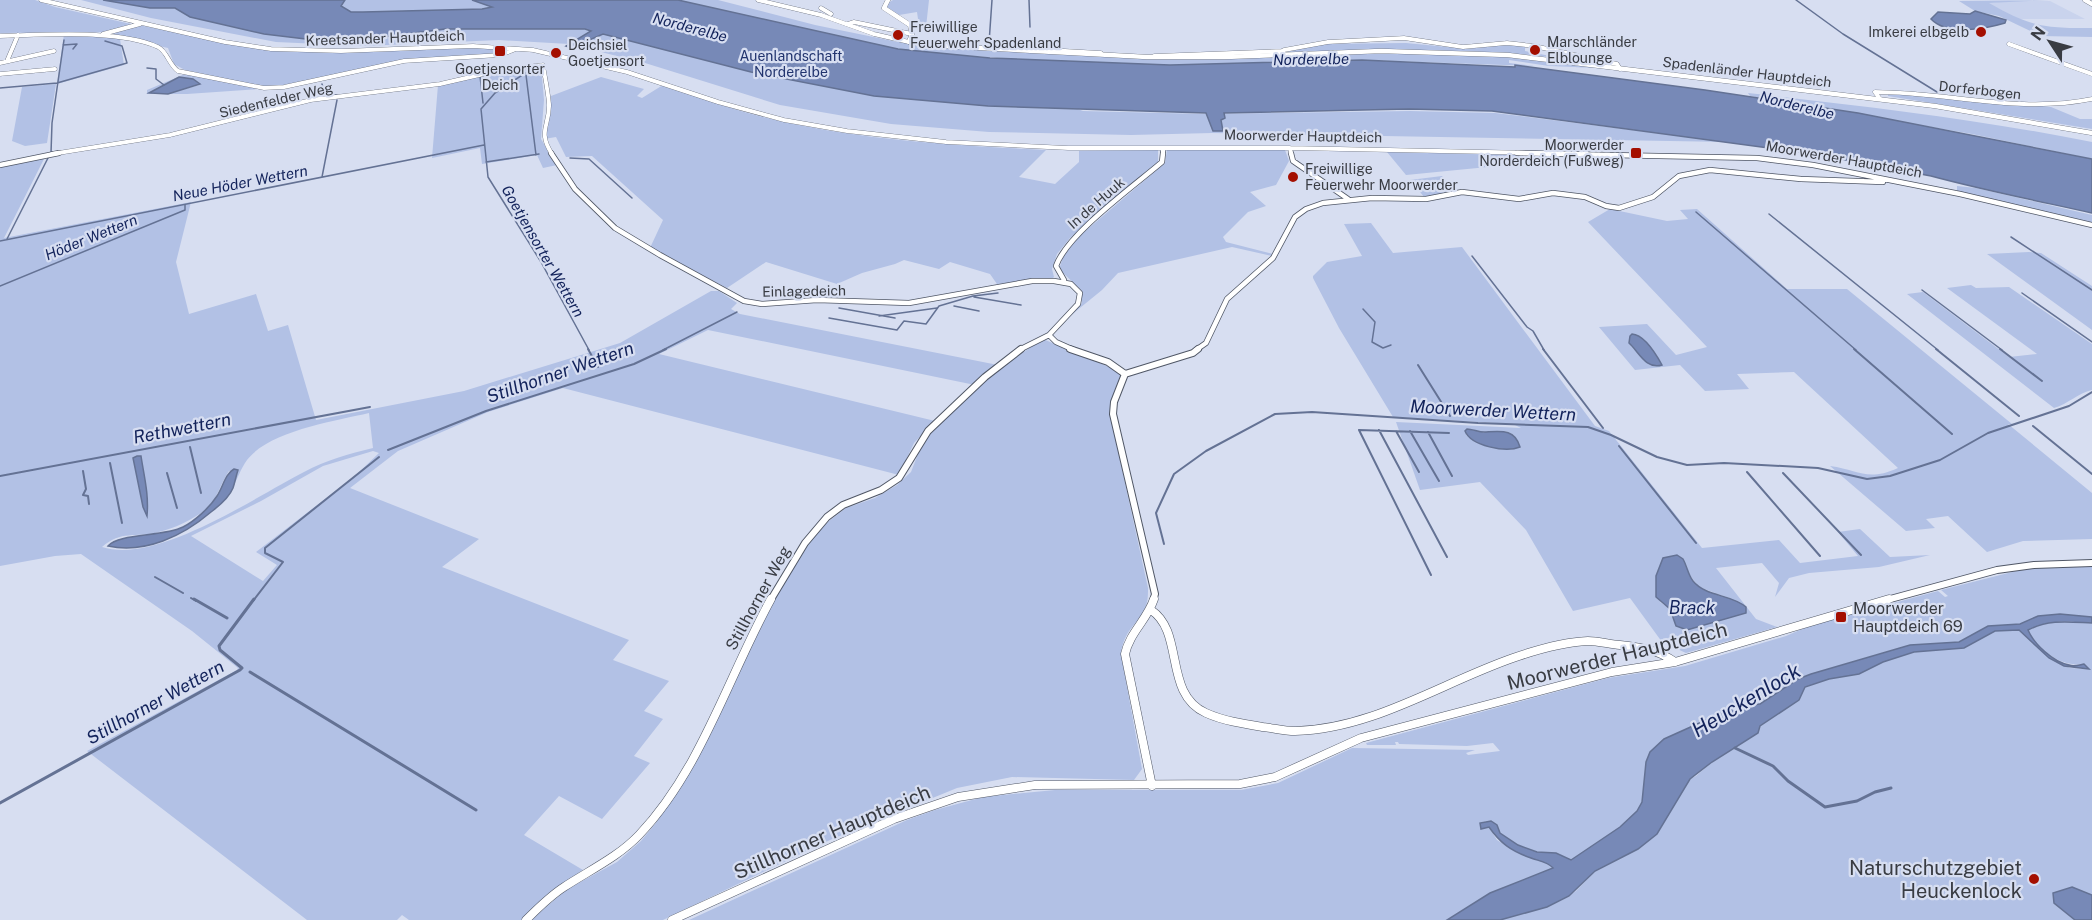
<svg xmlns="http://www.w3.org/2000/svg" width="2092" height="920" font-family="'Public Sans',sans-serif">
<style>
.built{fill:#c9d3ed}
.green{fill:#b2c1e5;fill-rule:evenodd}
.water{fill:#7789b7;stroke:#647294;stroke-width:1.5}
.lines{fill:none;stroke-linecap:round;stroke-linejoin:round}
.stream-far2{stroke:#647294;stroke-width:1.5}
.stream-far1{stroke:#647294;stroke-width:2}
.stream{stroke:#647294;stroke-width:3}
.minor-far3-casing{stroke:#505766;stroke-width:4.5}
.minor-far2-casing{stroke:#505766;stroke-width:6}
.minor-far1-casing{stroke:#505766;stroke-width:8}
.minor-casing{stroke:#505766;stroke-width:9}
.tertiary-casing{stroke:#505766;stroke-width:5}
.minor-far3{stroke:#fff;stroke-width:4}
.minor-far2{stroke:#fff;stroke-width:4.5}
.minor-far1{stroke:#fff;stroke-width:6}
.minor{stroke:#fff;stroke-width:8}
.tertiary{stroke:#fff;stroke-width:4.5}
.poi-dot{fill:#a40f01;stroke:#d7def1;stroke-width:2}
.labels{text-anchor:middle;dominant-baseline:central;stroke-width:4.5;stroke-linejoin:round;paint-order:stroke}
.far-poi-label{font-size:14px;fill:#393c43;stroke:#d7def1;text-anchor:start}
.far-street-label{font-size:14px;fill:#393c43;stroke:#d7def1}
.far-park-label{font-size:14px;fill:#22346e;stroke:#d7def1}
.far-water-label{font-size:15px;font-style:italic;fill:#13235b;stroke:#d7def1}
.street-label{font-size:16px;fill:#393c43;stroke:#d7def1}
.poi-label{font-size:16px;fill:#393c43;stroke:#d7def1;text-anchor:start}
.water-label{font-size:18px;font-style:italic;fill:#13235b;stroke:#d7def1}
.near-street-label{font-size:20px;fill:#393c43;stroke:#d7def1}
.near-poi-label{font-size:20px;fill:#393c43;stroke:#d7def1;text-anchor:end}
.near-water-label{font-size:21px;font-style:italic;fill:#13235b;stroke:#d7def1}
</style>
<rect width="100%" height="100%" fill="#d7def1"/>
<path class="built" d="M2010,1H2050L2085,19H2018L1988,3Z"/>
<path class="green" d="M0,0H35L55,7L131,24L104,32L0,33Z
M81,0H718L815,25L898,42L964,49L1094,56L1346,53L1481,54L1602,68L1549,66L1509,60V63L1535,66L1362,60L1170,65L1034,60L925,53L1083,111L1204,114L1410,111L1495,113L1728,142L1212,133L1131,135L989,132L891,124L780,105L645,63L569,44L499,40L364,46L276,42L151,18Z
M893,0H929L926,27L910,21L918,19L917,12L899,15L887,8L888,3Z
M2049,0L1989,3C2031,27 2044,28 2092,28V37L2041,36L1999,16L1975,11L1959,1Z
M139,25L225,43L308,52H375L467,47L502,48L499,55L394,62L269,88L185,70L174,64L168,48L106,34Z
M64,34H84L120,39L124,65L57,84Z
M1406,43L1468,49L1502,45L1525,46V51L1560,58H1590L1619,67C1586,63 1552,56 1518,54C1441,48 1365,50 1287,52L1320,44Z
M541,66L544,100L541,139L557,165L543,168L537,155L482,164L480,148L432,158L438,85L498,72Z
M185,74L258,89L187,94H147V90ZM179,77L193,79L199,85L168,94L149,93Z
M601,77L644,89L637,96L642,98L663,85C695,96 727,108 759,116C853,140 950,145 1046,150L1019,177L1055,184L1079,162V151L1158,150V162L1070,238L1057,254L1052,269L1054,277L1052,279L997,284L990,274L950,262L939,269L904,260L895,264L862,273L837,284L766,262L727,288L650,248L663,220L592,156L566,157L556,137L544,139L551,96Z
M56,84L47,143L25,146L12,141L22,87Z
M1748,93C1863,106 1978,119 2092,142V159L1972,134L1750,96Z
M1895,93L2051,107L2080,119H2092V129L1888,96V94Z
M1167,150H1285L1289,161L1276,185L1250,192L1266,206L1248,212L1223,237L1226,242L1273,254L1272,256L1232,247L1118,273L1102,290L1059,325L1082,303V291L1059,269L1064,255L1076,239L1165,163Z
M1387,152L1552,156L1558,160L1406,175Z
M45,157L4,238L191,202L176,262L189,314L256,294L268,331L288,325L316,420L464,391L620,343L711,291H719L737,303L731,309L740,314L998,365L975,385L708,330L659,354L935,421L914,443L899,475L563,388L488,412L398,451L350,488L479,539L442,567L629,640L613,660L669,681L644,711L663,719L634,756L650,763L602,819L559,796L524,835L583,870L557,887L523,920H409L402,915L397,920H307L87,751L237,670L238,668L192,631L81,554L55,556L0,566V167ZM369,413L373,448C349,454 326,460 304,472C255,497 156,565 102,547C122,530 134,538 159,532C175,528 192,520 205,510C218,499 220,484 229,471L238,470L232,489C237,480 241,468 247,460C269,431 335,421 369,413ZM373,451L379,453L355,476L256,552L277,565L263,581L191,536L261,501L323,466Z
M1442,176L1455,192L1425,198L1410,180Z
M1957,186L1976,188L2092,215V224L1957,192Z
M1610,209L1667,221L1688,219L1680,210L1697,209L1787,289H1847L2012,424H2008L2092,493V539L2023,541L1987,552L1948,516L1926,519L1935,528L1906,531L1830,466C1859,470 1867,482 1898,468L1794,372L1737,374L1749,389L1705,391L1680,365L1635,370L1599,327L1647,324L1676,355L1707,347L1588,222Z
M1371,223L1393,253L1462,247L1595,426L1609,431L1702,548L1779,540L1800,563L1858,556L1838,532L1860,529L1890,557L1930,555L1879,567L1809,573L1789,578L1775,597L1779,583L1762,563L1716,568L1756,619L1777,627L1686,653L1662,642L1630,598L1573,611L1526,530L1480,482L1420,490L1396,422L1521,428L1513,424L1393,417L1339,328L1313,278V276L1327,262L1362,256L1344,224ZM1466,429C1472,429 1478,432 1485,432C1502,433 1511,425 1520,446C1505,454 1479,445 1466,435ZM1663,558L1688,573L1699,587L1729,598L1732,617L1684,630L1672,617L1670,609L1660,602L1656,576Z
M2029,252L2041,253L2092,286V330L1987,254Z
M1971,285L1976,288L2009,287L2092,344V390C2078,393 2068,404 2054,408L1907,294L1923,292L2009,357L2037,354L1947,288Z
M1043,339L1116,370L1122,377L1110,402V414L1148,588C1148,592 1148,598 1147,602C1143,622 1124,626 1121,654L1142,769L1134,780L1012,777L957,788L830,840L663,920H531L566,890L617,862L641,841L656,823L697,758L778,593L814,536L829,521L846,508L875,498L897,485L911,472L923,441L935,427L1003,366Z
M2092,566V617L2060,614L2038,616L2020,624L1988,626L1959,642L1929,644L1892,650L1804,676L1760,704L1735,707L1718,714L1697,726L1664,739L1646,762L1642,802L1637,811L1620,827L1571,860L1556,853L1537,852L1518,845L1500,833L1497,825L1485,821L1497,840L1516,852L1548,863L1553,868L1490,893L1447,920H689L907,820L935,810L983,797L1055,790H1241L1278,783L1352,748L1475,750L1466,753L1468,755L1500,751L1493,743L1467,746L1399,744L1398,742H1395L1396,745H1367L1366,743L1608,678L1685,666L1786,636L1809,626L1938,591L1945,597L1948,596L1941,590L2028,568Z
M2051,622L2092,623V895L2072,887L2054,903L2075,920H1500L1547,907L1562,900L1576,891L1595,871L1638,849L1657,834L1690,779L1696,776L1712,762L1758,733L1760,726L1799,700L1804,687L1829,679L1859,674L1883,662L1914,652L1947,648L1995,631L2019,630L2049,658L2070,668L2089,669L2084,664C2061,668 2038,650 2028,630L2041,623Z"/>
<path class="water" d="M103,0H345L341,6L351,12H363L482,9L492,7L472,0H678L898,49L990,58L1170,65L1362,60L1515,67V65L1705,90L1858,113L2092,159V213C2038,201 1983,190 1931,176L1814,154L1492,111L1409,109L1224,113L1225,118L1221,120L1223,131H1213L1206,113L988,106L874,96L751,72L603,34L571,48L566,46L591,31L585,29H445L360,40H314L264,34L190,17L175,8H150Z
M1975,11L2006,20L2005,23C1985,29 1947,36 1931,19L1938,12L1970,14Z
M179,77L193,79L200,84L168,94L149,93Z
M1632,334C1645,335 1656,354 1662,365C1646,370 1639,352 1629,343L1630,336Z
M1467,429C1473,429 1480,433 1486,432C1502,431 1515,429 1520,447C1506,453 1471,446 1465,431Z
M137,456H141C144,476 149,494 147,516L143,507L133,458Z
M234,469L238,470C236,476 235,482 233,488C229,498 219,506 211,512C183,536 145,554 108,546C119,533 163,537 183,527C195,521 210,507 217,496C223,487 225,474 234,469Z
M1677,555L1683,559C1687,566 1688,575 1693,581C1706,597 1731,594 1746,607V613L1687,630L1676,626L1670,609L1656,597V576L1663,558Z
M2060,614L2092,617V623C2069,622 2049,619 2028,630C2034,644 2053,662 2069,665C2074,667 2079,665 2084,664L2089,669L2064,666L2049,658L2019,630L1995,631L1964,648L1914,652L1883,662L1859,674L1829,679L1805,687L1799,700L1760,726L1758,733L1712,762L1690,779L1657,834L1638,849L1595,871L1569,896L1547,907L1500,920H1447L1490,893L1553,868C1548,862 1539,861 1531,858C1511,851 1500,843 1489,827L1481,829L1480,823L1491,821L1497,825L1500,833L1518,845L1537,852L1556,853L1571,860L1620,827L1637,811L1642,802L1646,762L1650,752L1664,739L1735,707L1760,704L1798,679L1811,674L1910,645L1959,642L1988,626L2020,624L2038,616Z
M2072,887L2092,895V920H2075L2054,903L2053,893Z"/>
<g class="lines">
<path class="stream-far2" d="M1029,0L1030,27
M1796,0L1843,34L1937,92
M989,43L992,0
M63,45L77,44L73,49
M147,68L156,69V79L164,85
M527,72L495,93L481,109L488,177L541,262L589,350
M526,75L536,155
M480,76L483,103
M322,84L325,95H337
M0,88L57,83L127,63L122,46L105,41
M51,153L52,123L64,40
M570,158L589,159L632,198
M486,162L539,154
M322,177L337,100
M1696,212L1856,350
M1769,214L1938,350
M2011,237L2092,290
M7,239L49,156
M0,241L484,145
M1472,256L1527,327L1533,331L1544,350
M0,286L185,210V205
M1922,290L2002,350
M2022,293L2092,342
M974,297L1021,305
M954,306L979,311
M839,308L895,318
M1363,309L1375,322L1372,342L1383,348L1391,345
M879,316L937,308
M829,318L897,330L904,321L926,324L939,306L973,296L998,293
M663,350L737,312"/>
<path class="stream-far1" d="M588,349L598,367
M1543,349L1603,428
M1854,349L1952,434
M1936,349L2019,416
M2000,349L2042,381
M1418,365L1450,416
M2033,426L2092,474
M1379,430L1447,557
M1396,431L1419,472
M1410,431L1439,481
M1428,432L1452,476
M1619,446L1696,543
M190,447L201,493
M388,450L486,411L634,364L666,349
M110,463L122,523
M83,471L86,489L83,495L88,496L89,504
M1747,472L1820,556
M167,473L177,508
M1783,473L1861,555
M0,476L370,407
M1164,544L1156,513L1174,474L1206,451L1275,414L1312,412L1478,423L1588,427L1611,435L1657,457L1687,465L1724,463L1818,468L1867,479L1890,476L1940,460L1988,433L2069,406L2092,392
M1431,575L1359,430L1449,433
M155,577L183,593
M191,598L196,601
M253,601L283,562L265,553V548L379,457"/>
<path class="stream" d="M194,599L227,618
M250,672L476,810
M1735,748L1773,766L1788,781L1825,807L1857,801L1875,792L1891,788
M0,803L240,670L242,668L220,650L219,646L254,599"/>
<g class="minor-far3-casing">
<path id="minor-far3" d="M41,0L225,42L271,49L341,51L473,46L533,50L627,72L718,102L784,120L847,131L946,142L1068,148H1290L1587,154
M758,0L821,15L874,34L909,42
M821,8L831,14
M848,24L854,22L912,34
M103,34L140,24
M0,36C43,35 118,29 158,47C167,51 169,65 178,71L264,88L284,87L404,61L500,55L516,49
M2009,44L2092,74
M992,47L1101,53
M1284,54L1282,51L1284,50L1328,42L1404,38L1463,47L1507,43L1534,46L1617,64L1620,69
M1154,56L1282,51
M7,61L18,35
M0,63L54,51
M543,65C545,78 548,91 549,104C550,125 537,131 552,154
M0,74L55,69
M1880,99L1875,92C1950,92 2017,114 2092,99
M1290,148L1291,154
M52,154L170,135L311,100L440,84L501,70L543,65
M1163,154V149"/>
</g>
<g class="minor-far2-casing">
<path id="minor-far2" d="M551,153L575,189L615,228L660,255L744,301L762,304L817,300L909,303L1032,281H1054L1071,284L1080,293L1078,304L1049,335L1019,350
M1291,153L1293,161L1348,199
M1517,153L1757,158L1813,165L1960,194L2092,225
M0,165L59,153
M1064,280L1056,266C1067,234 1134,186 1162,162L1163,153
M1049,335L1056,342L1074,350
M1196,350L1206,343L1227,299L1273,258L1295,217L1306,209L1323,203L1372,198L1426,199L1462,192L1519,199L1553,193L1585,197L1606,206L1619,208L1653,197L1679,176L1710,170L1801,179L1883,182"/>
</g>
<g class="minor-far1-casing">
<path id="minor-far1" d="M1070,349L1108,362L1125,374
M1125,374L1193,353L1198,349
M1125,374L1114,402L1113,414L1155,594L1153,601
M770,601L805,543L827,517L843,505L881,490L899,478L928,431L985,377L1021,349
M1883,601L1997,570L2034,565L2092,563"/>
</g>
<g class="minor-casing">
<path id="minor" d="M1151,610C1185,632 1163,694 1206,713C1224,721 1244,724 1263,727C1273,728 1284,731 1295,731C1373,729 1441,683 1513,658C1536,650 1563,642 1588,641C1598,641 1609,644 1620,645C1639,647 1659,650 1675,662
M1152,786L1125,654C1130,632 1147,620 1154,599
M526,920C538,908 550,896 564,887C590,870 618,857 639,835C701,770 728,677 771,599
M672,920L894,819L958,797L1035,785L1240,784L1275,777L1361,738L1612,672L1675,662L1889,599"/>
</g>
<g class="tertiary-casing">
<path id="tertiary" d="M888,0L884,8L910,25L912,34L909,42L926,45L1147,57H1225L1381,51L1508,55L1935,106L2092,133
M2085,0L2092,4"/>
</g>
<use href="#minor-far3" class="minor-far3"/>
<use href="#minor-far2" class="minor-far2"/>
<use href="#minor-far1" class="minor-far1"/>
<use href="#minor" class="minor"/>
<use href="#tertiary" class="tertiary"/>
</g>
<g class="poi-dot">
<circle cx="1981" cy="32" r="6"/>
<circle cx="898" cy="35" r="6"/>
<circle cx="1535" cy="50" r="6"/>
<rect x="494" y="45" width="12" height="12" rx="3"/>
<circle cx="556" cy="53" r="6"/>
<rect x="1630" y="147" width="12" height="12" rx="3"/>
<circle cx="1293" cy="177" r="6"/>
<rect x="1835" y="611" width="12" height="12" rx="3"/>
<circle cx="2034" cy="879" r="6"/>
</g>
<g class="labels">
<g class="far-poi-label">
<text x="910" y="27">Freiwillige<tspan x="910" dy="16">Feuerwehr Spadenland</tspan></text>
<text x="1969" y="32" text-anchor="end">Imkerei elbgelb</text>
<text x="1547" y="42">Marschländer<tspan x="1547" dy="16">Elblounge</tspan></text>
<text x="568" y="45">Deichsiel<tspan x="568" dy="16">Goetjensort</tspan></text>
<text x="500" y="69" text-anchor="middle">Goetjensorter<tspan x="500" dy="16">Deich</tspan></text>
<text x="1624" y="145" text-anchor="end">Moorwerder<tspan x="1624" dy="16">Norderdeich (Fußweg)</tspan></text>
<text x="1305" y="169">Freiwillige<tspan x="1305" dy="16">Feuerwehr Moorwerder</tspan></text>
</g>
<g class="far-street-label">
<text transform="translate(385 38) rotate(-2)">Kreetsander Hauptdeich</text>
<text transform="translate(1747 72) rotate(7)">Spadenländer Hauptdeich</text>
<text transform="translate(1980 90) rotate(6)">Dorferbogen</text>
<text transform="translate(276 100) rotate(-13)">Siedenfelder Weg</text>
<text transform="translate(1303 136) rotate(1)">Moorwerder Hauptdeich</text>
<text transform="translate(1844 159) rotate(10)">Moorwerder Hauptdeich</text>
<text transform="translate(1096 203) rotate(-41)">In de Huuk</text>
<text transform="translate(804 291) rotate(-1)">Einlagedeich</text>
</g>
<g class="far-park-label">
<text x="791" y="56">Auenlandschaft<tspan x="791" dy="16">Norderelbe</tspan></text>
</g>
<g class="far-water-label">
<text transform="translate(690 27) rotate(15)">Norderelbe</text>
<text transform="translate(1311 59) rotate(-1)">Norderelbe</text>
<text transform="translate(1797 105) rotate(14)">Norderelbe</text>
<text transform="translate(240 183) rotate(-11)">Neue Höder Wettern</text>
<text transform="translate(91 237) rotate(-22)">Höder Wettern</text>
<text transform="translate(543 251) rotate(60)">Goetjensorter Wettern</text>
</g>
<g class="street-label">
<text transform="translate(758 598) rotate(-61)">Stillhorner Weg</text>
</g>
<g class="poi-label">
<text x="1853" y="608">Moorwerder<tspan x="1853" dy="18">Hauptdeich 69</tspan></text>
</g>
<g class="water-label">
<text transform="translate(560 372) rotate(-19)">Stillhorner Wettern</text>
<text transform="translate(1493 410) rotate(3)">Moorwerder Wettern</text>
<text transform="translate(182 428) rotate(-11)">Rethwettern</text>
<text x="1692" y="607">Brack</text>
<text transform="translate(155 702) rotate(-29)">Stillhorner Wettern</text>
</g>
<g class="near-street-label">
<text transform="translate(1617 656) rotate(-14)">Moorwerder Hauptdeich</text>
<text transform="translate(832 832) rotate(-23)">Stillhorner Hauptdeich</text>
</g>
<g class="near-poi-label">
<text x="2022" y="868">Naturschutzgebiet<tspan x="2022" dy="23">Heuckenlock</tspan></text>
</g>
<g class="near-water-label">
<text transform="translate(1746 700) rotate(-31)">Heuckenlock</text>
</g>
</g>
<g transform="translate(2050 42) rotate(306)" stroke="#d7def1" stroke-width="4.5" paint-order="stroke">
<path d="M0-4.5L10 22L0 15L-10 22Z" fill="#393c43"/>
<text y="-9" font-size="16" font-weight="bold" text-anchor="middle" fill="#393c43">N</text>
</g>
</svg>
